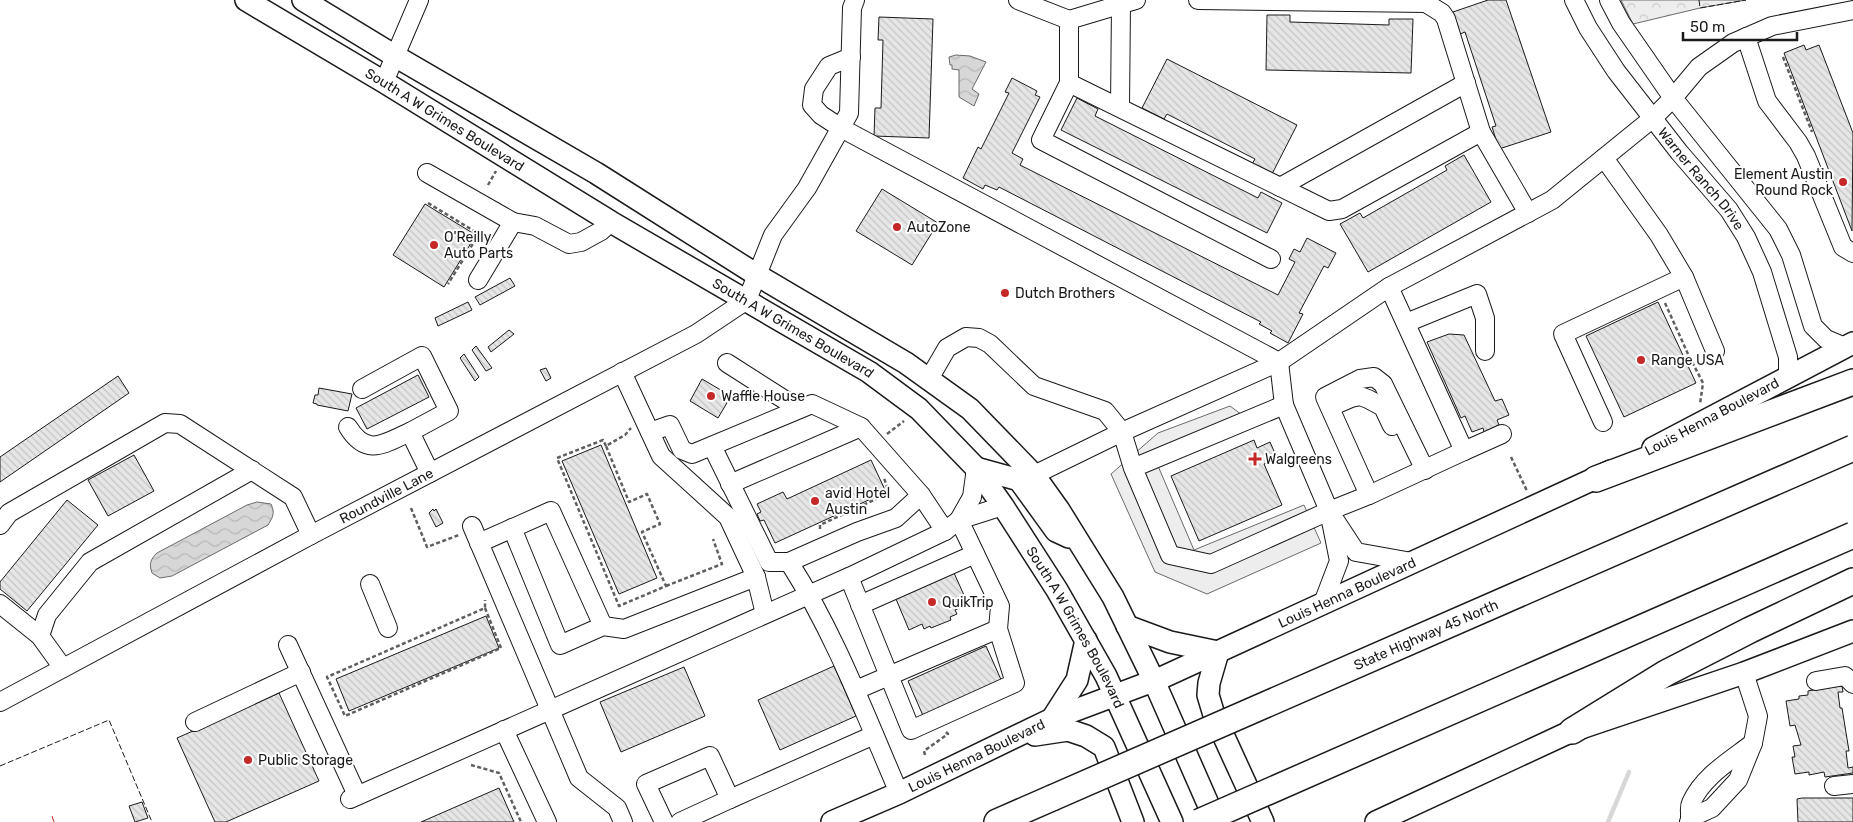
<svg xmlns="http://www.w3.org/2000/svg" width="1853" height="822" font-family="Rubik,sans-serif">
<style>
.built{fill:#ededed;stroke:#6a6a6a}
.park{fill:url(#park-crowns);stroke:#6a6a6a}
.water{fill:url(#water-waves);stroke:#6a6a6a}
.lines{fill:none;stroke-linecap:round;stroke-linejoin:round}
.stream{stroke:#d7d7d7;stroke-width:4.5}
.building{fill:url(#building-back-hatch);stroke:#1a1a1a}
.minor-casing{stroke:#1a1a1a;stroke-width:20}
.major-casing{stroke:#1a1a1a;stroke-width:24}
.highway-casing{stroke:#1a1a1a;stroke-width:28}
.path{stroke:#5f5f5f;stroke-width:2.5;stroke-dasharray:4 2.5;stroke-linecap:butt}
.minor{stroke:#fff;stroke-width:18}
.major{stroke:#fff;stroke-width:21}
.highway{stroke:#fff;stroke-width:25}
.highway-bridge-casing{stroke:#1a1a1a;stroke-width:28;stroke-linecap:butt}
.highway-bridge{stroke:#fff;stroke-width:25}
.fence{stroke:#1a1a1a;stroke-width:1;stroke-dasharray:6 2.5;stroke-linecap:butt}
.power{stroke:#c62828;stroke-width:1;stroke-dasharray:18 4 2.5 4;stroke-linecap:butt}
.poi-dot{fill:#c62828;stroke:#fff;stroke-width:2}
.labels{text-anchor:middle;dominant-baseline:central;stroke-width:4;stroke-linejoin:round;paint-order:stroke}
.street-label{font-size:14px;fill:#1a1a1a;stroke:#fff}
.poi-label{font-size:14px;fill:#1a1a1a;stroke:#fff;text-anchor:start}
</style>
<defs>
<pattern id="park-crowns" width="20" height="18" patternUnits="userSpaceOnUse" patternTransform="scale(1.25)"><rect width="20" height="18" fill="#ededed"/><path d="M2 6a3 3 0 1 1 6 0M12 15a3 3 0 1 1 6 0" fill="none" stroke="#cbcbcb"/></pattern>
<pattern id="water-waves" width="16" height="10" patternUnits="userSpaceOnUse" patternTransform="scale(1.25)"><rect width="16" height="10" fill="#d7d7d7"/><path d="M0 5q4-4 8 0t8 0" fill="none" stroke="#b8b8b8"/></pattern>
<pattern id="building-back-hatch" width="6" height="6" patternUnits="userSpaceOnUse" patternTransform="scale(1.25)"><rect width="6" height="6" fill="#e6e6e6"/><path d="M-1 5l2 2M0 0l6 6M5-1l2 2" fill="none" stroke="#c5c5c5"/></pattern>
</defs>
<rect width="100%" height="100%" fill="#fff"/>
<path class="built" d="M1230,406L1253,423L1158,466L1194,550L1304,505L1321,543L1207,594L1155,572L1111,474L1158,433Z"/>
<path class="park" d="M1621,0H1746L1700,8L1633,24Z"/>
<path class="water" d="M956,55L970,56L986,62L972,89L979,94L974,106L959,97V70L952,69V65H950L949,57Z
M257,502L271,504C275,513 273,517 268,525L172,576L160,578L152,573C149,564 150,560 157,553L247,505Z"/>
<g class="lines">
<path class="stream" d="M1608,822L1629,772"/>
</g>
<path class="building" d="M1488,0H1506L1551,132L1499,149L1492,127L1496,126L1465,32L1460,34L1453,12Z
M1267,15H1290V22L1389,25V19H1413L1411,73L1266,70Z
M879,17L933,19L929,138L874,136L875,108H881L883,40H878Z
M1804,45L1806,50L1819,45L1853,133L1852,231L1784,53Z
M1167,59L1297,125L1272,174L1252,164L1255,159L1167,114L1164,119L1142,108Z
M1012,78L1037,91L1035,95L1040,97L1012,153L1023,159L1020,165L1278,295L1295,262L1289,259L1294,249L1300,252L1307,238L1336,253L1328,268L1324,266L1299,313L1303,314L1288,343L1270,333L1272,331L1259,324L1261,322L999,187L997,190L985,185L983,189L963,178L978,147L981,149L1009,93L1005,92Z
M1077,98L1098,109L1095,116L1258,198L1261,192L1282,203L1267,233L1061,130Z
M1464,155L1491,202L1368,272L1340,224L1360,213L1363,218L1447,170L1445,166Z
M882,189L938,223L912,265L856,231Z
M425,204L476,235L444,287L393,255Z
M510,278L515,286L480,305L475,297Z
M468,302L472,310L438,326L435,318Z
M1658,302L1696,383L1624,417L1586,336Z
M509,330L514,334L491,352L488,347Z
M1449,334L1464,335L1495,401L1502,399L1509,415L1497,420L1499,425L1484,432L1483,428L1472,432L1465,416L1461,418L1427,342Z
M476,346L492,368L486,371L472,350Z
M464,354L479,377L475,381L460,358Z
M546,368L551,378L546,381L540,370Z
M418,375L429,397L367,429L356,408Z
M118,376L129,393L0,482V457Z
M702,379L731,396L718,418L690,401Z
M319,388L352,394L348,411L317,405V404L313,403L315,395H318Z
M1254,440L1257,448L1270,442L1277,458L1264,464L1282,505L1199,541L1171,476Z
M601,445L657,578L619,594L562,461Z
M134,455L154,491L108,516L88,480Z
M871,460L886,492L775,543L764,520L760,521L757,514L761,512L757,504L783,492L787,499Z
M67,500L98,525L27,611L0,589V582Z
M433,509L434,511L436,509L443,523L436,527L429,513Z
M954,573L968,604L955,610L957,614L950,617L951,620L931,628L930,626L924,629L922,624L909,630L896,599Z
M486,616L499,648L349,711L336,679Z
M986,646L1003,684L924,718L908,681Z
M834,666L856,716L780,750L758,700Z
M684,667L705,716L621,752L600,702Z
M1842,686L1843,692H1838L1840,708H1842L1849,751H1846L1848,768L1853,767V773L1825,777L1824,772L1809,775V772L1795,774L1792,757H1795L1793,746L1801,745L1795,725L1790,726L1786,701L1799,699V696L1808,695V691L1813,690V688Z
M279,693L319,781L226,822H215L177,738Z
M499,788L514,822H421Z
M1802,798H1853V822H1798L1797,799Z
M142,802L148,818L135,822L129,806Z"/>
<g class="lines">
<g class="minor-casing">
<g id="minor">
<path d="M1018,0L1069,20V83L1041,140L1271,259"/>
<path d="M1198,0L1426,3L1442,13L1446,19L1481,132"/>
<path id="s1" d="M1574,0L1588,28L1616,71L1679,152L1729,210L1746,237L1762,272L1788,357V376"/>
<path d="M1609,0L1621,23L1673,98L1778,229L1791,255L1813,326L1826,339L1845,347"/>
<path d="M1069,20L1136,0"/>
<path d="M1746,37L1767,101L1798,142L1806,156L1843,247L1853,253"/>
<path d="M851,57L829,66L814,89L812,105L821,115L841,128L1279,362L1389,287"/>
<path d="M384,82L419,0"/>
<path d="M1069,83L1329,211L1342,209L1481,132L1528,213"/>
<path d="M1120,107L1121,4"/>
<path d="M1604,158L1659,235L1684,277L1715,351"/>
<path d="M427,173L513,222L535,226L569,244L581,242L601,231L611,222"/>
<path d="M1280,187L1466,83"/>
<path d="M478,280L513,222"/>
<path d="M1406,323L1477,294L1485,318V351"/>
<path d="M727,363L799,409"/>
<path d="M622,372L661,456L728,517L756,577L765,614"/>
<path d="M929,379L947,348L966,337L979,338L990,344L1034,386L1105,411L1122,432L1133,468L1170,555L1211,564L1329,511L1284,405L1133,468"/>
<path d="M362,389L422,356L449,411L410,432"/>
<path d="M1330,407L1351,398L1360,396L1368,399L1383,407L1392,426"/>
<path d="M1603,422L1563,334L1684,277"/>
<path d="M348,427C367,458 385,443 410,432L430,473"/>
<path d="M650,432L670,425L682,450L692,454L812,404L861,427L921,495L945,531"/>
<path d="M712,446L769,562H789C835,634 865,714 899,793"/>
<path d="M1464,451L1502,434"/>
<path d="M1034,475L1122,432L1279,362L1284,405"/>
<path d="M730,484L861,427"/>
<path d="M1369,495L1325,397L1360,379L1374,377L1383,384L1425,470"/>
<path d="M1329,511L1369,495L1464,451L1389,287L1552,200L1653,118L1673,98L1699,67L1733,43L1772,26L1853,10"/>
<path d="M959,520L972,497L976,468"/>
<path d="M0,525L9,513L165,423L180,424L293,497L311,535"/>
<path d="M472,526L579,778L617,808L623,822"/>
<path d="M512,528L560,645L603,626L624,629L756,577"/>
<path d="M479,543L551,511L603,626"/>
<path d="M789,562L857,532L896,518L921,495"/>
<path d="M849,577L911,730L1015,683L998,629L1000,606L959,520"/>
<path d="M370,584L388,628"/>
<path d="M1323,603L1339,561L1329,511L1356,552L1412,562"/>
<path d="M0,604L40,636L63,668"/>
<path d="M860,605L975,554"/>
<path d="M40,636L47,615L90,562L252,470"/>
<path d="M288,645L357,795"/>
<path d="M1816,681L1845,676L1853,684"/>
<path d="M856,690L998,629"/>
<path id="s2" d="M0,702L311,535L696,334L747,300L773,235L807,188L849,113L852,8L855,0"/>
<path d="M195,722L301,672"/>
<path d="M504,730L547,822"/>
<path d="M1834,786L1853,784"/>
<path d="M350,799L849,577L945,531L959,520L1003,506"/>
<path d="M730,799L874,735"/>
<path d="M1690,818L1712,808L1738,780L1753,743L1758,716L1744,673"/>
<path d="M664,822L646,784L710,756L730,799L680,822"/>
<path d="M1689,822C1692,816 1688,809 1691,803C1703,776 1731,760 1753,743"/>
</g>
</g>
<g class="major-casing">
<g id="major">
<path id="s3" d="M246,0L384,82L611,222L869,372L919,409L976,468L1003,506L1057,590L1106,676L1172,822"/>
<path d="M303,0L395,56L596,173L757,275L906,363L970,409L1034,475L1059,510L1113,597L1154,681L1216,822"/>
<path d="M1653,448L1853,343"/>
<path d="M976,468L1019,480L1056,531L1069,537"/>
<path d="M1127,626L1170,642L1218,652"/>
<path d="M1218,652L1209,683L1208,695L1214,715L1263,822"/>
<path d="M1052,719L1077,680L1086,640"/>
<path d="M1035,735L1068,730L1086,736L1104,747L1133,822"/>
<path id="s4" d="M832,822L899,793L1052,719L1161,678L1611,471"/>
<path d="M1376,822L1572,731L1744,673L1853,631"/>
</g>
</g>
<g class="highway-casing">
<path id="highway" d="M1596,479L1853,382
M1572,731L1666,673L1750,630L1853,581
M997,822L1052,798"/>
</g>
<path class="path" d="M1783,57L1812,132
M488,185L496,171
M428,203L479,234L448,284
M1665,303L1688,354L1703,383L1700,404
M887,434L904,421
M606,446L603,440L557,458L619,606L666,586L642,532L660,524L647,494L629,502L606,446L625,435L631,428
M1511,457L1527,491
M411,508L427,547L459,535
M820,529V525L889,493L884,478
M666,586L722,564L713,539
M485,608L501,648L345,716L327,677L485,608V600
M925,755L924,751L948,734L946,732
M471,765L499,773L521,822"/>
<use href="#minor" class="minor"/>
<use href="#major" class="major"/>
<use href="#highway" class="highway"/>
<g class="highway-bridge-casing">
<g id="highway-bridge">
<path id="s5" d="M1052,798L1853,448"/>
<path d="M1199,822L1853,535"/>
</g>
</g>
<use href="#highway-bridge" class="highway-bridge"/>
<path class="fence" d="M1699,0L1700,8L1746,0
M0,766L109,720L152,822"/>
<path class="power" d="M52,816L54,822"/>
</g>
<g class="poi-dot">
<circle cx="1843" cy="182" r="5"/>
<circle cx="897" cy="227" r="5"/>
<circle cx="434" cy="245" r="5"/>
<circle cx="1005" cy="293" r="5"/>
<circle cx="1641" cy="360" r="5"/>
<circle cx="711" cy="396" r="5"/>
<path d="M1252.5 451.5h5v5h5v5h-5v5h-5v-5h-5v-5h5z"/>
<circle cx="815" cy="501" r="5"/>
<circle cx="932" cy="602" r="5"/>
<circle cx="248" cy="760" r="5"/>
</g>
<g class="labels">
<g class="street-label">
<text stroke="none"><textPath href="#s3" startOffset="232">South A W Grimes Boulevard</textPath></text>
<text stroke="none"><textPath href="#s1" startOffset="220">Warner Ranch Drive</textPath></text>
<text stroke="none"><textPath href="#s3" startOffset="638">South A W Grimes Boulevard</textPath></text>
<text transform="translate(1712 417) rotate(-28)">Louis Henna Boulevard</text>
<text stroke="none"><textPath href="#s2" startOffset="438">Roundville Lane</textPath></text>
<text stroke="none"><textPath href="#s4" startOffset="564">Louis Henna Boulevard</textPath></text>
<text stroke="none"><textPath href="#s3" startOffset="1058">South A W Grimes Boulevard</textPath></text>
<text stroke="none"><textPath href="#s5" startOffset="408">State Highway 45 North</textPath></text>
<text stroke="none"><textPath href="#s4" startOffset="159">Louis Henna Boulevard</textPath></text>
</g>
<g class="poi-label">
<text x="1833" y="174" text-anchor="end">Element Austin<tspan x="1833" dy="16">Round Rock</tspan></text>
<text x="907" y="227">AutoZone</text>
<text x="444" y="237">O'Reilly<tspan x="444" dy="16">Auto Parts</tspan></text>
<text x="1015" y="293">Dutch Brothers</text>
<text x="1651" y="360">Range USA</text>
<text x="721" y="396">Waffle House</text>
<text x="1265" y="459">Walgreens</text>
<text x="825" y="493">avid Hotel<tspan x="825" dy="16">Austin</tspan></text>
<text x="942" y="602">QuikTrip</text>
<text x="258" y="760">Public Storage</text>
</g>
</g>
<path d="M1683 32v8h114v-8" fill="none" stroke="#1a1a1a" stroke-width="2.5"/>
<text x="1690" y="32" font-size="15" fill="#1a1a1a" stroke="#ffffff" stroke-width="4" paint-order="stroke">50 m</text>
</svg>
